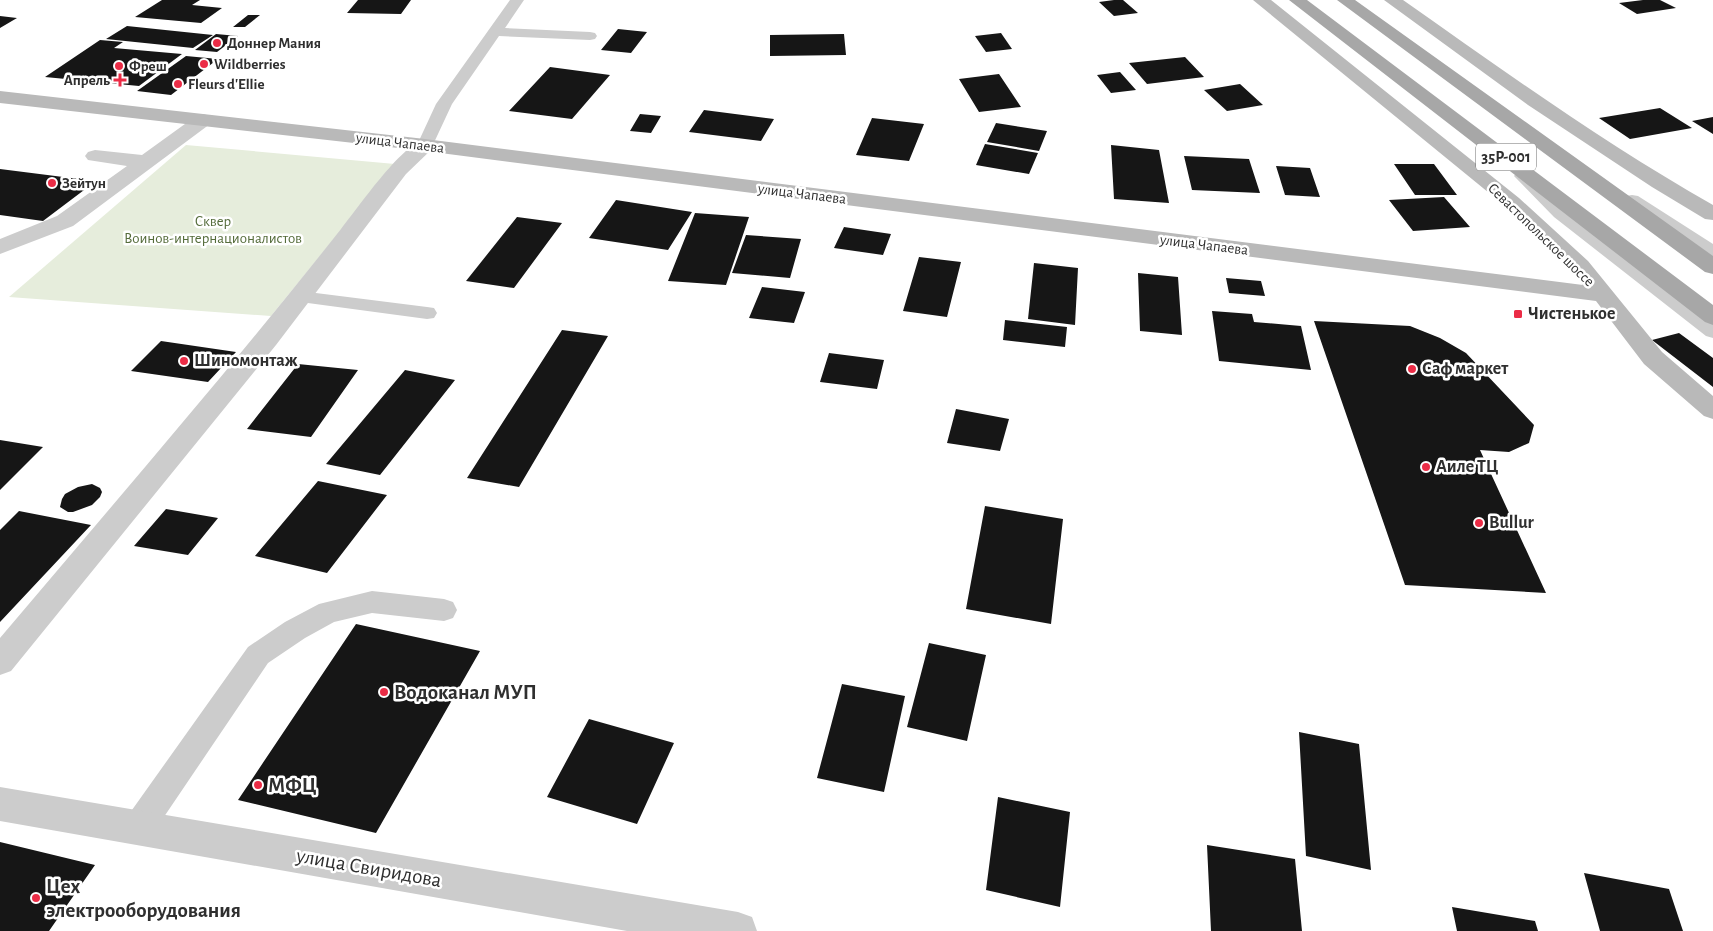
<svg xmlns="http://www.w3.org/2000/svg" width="1713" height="931" font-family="'Alegreya Sans',sans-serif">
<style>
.green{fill:#e6eddc}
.building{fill:#161616}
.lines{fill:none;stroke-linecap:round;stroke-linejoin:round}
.service{fill:#ccc;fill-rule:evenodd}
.minor{fill:#ccc;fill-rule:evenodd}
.tertiary{fill:#ccc;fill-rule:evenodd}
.secondary{fill:#b9b9b9;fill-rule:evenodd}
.primary{fill:#a7a7a7;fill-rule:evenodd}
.poi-dot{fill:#eb2c46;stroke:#fff;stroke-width:2}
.labels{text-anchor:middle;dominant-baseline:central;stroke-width:5;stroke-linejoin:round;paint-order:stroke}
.far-poi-label{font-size:15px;font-weight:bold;fill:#2f2f2f;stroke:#fff;text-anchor:start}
.far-street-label{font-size:15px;fill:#2f2f2f;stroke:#fff}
.far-park-label{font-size:15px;fill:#556c3b;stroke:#fff}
.shield{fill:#fff;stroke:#6d6d6d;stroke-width:1}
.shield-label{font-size:16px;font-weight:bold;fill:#2f2f2f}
.poi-label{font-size:18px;font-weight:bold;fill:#2f2f2f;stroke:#fff;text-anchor:start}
.near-poi-label{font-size:21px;font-weight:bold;fill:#2f2f2f;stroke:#fff;text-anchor:start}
.near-street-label{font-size:21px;fill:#2f2f2f;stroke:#fff}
</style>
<rect width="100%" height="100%" fill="#fff"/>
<path class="green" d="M186,145L395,164L271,316L9,297Z"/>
<path class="building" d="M162,0H200L192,5L222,8L201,23L135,17Z
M358,0H411L401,14L347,13Z
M1114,0H1123L1138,13L1114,16L1099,2Z
M1643,0H1660L1676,8L1637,14L1619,3Z
M248,15H260L245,27H233Z
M0,16L17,18L0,28Z
M127,26L213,35L193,48L106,39Z
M618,29L647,32L631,53L601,50Z
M1001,33L1012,49L986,52L975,36Z
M216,34L238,36L217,52L195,50Z
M844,34L846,55L770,56V35Z
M100,40L123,42L114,48L182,54L139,86L45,77Z
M186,56L218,59L171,95L137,91Z
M1185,57L1204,77L1147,84L1129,63Z
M550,67L610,75L572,119L509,111Z
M1120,72L1136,90L1111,93L1097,75Z
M999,74L1021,107L979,112L959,79Z
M1240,84L1263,105L1227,111L1204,90Z
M1660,108L1692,128L1630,139L1599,118Z
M704,110L774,119L761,141L689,132Z
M640,114L661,116L651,133L630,131Z
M1713,117V134L1692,121Z
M872,118L924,124L909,161L856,155Z
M996,123L1047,131L1039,151L987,142Z
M985,144L1038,153L1029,174L976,165Z
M1111,145L1159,150L1169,203L1114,199Z
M1184,156L1249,159L1260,193L1192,190Z
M1394,164H1434L1457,195H1415Z
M1276,166L1310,168L1320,197L1285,195Z
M0,169L79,179L96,181L43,221L0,215Z
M1444,197L1470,227L1413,231L1389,200Z
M616,200L692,212L668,250L589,238Z
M695,213L749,217L726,285L668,281Z
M517,217L562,223L514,288L466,281Z
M844,227L891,234L883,255L834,248Z
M746,235L801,239L790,278L732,273Z
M919,257L961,262L947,317L903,311Z
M1034,263L1078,268L1075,325L1028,319Z
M1138,273L1178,277L1182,335L1140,331Z
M1226,278L1261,281L1265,296L1229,293Z
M762,287L805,292L794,323L749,318Z
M1212,311L1252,314L1254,322L1301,326L1311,370L1219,361Z
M1005,320L1067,327L1065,347L1003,340Z
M1314,321L1410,326L1440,338L1466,353L1534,425L1529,443L1509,452L1480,450L1546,593L1405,585Z
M562,330L608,336L519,487L467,478Z
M1679,333L1713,358V387L1652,340Z
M161,341L236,352L208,382L131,371Z
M829,353L884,360L877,389L820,382Z
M298,364L358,370L311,437L247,429Z
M405,370L455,380L380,475L326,464Z
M956,409L1009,419L1000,451L947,443Z
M0,440L43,447L0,490Z
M318,481L387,495L327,573L255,556Z
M92,484L100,488L102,492L100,497L92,505L73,512H68L60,507L62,499L65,494L78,487Z
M985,506L1063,519L1051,624L966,609Z
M166,509L218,518L188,555L134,546Z
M19,511L91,525L0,622V530Z
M356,624L480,651L376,833L238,800Z
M929,643L986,655L967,741L907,727Z
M842,684L905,696L884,792L817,778Z
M589,719L674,743L637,824L547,797Z
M1299,732L1359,744L1371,870L1306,856Z
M998,797L1070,812L1060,907L986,890Z
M0,842L95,865L49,931H0Z
M1207,845L1295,859L1302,931H1211Z
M1584,873L1669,889L1683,931H1600Z
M1452,907L1535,921L1538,931H1457Z"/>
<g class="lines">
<path class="service" d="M510,0H524L505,28L590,32L595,33L597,36L595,39L590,40L499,36L452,104L431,149H419L417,145L436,104Z
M1523,171L1529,172L1568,209L1713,321V338L1706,336L1554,217L1514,176L1517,172Z
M1632,195L1638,196L1713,244V258L1706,256L1626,204L1623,200L1626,196Z
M300,291L427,307L434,308L437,313L434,318L427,319L293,301L290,297L293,293Z
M372,591L444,599L453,602L457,610L453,618L444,621L372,613L334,622L305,638L268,663L149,839L138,843L127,839L122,828L127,817L248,647L285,622L319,604Z"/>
<path class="minor" d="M203,114L210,116L213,120L210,124L73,226L0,254V239L57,216L127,166L88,160L85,156L88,152L95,150L142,155L196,116Z
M0,787L738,912L752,917L757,931H627L0,821Z"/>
<path class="tertiary" d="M425,139L432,141L435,145L432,149L406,174L276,345L11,671L0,675V638C115,502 231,368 341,229C358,208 401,145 425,139Z"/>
<path class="secondary" d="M1253,0H1271L1519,198L1588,261L1662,352L1713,396V419L1704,416L1644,364L1596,301L425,151L0,103V91L425,139L1583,285L1572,271L1505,206Z
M1384,0H1403C1504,71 1605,144 1713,205V220L1705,219L1652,187L1528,105Z"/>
<path class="primary" d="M1289,0H1307L1713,305V325L1705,322Z
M1337,0H1355L1713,256V274L1705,272Z"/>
</g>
<g class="poi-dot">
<circle cx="217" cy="43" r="5"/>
<circle cx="204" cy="64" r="5"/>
<circle cx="119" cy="66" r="5"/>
<path d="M117.5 72.5h5v5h5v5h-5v5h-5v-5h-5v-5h5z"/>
<circle cx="178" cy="84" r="5"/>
<circle cx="52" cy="183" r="5"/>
<rect x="1513" y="309" width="10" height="10" rx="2.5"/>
<circle cx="184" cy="361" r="5"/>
<circle cx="1412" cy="369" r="5"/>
<circle cx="1426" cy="467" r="5"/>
<circle cx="1479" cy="523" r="5"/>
<circle cx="384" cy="692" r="5"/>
<circle cx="258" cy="785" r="5"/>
<circle cx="36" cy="898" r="5"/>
</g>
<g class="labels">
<g class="far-poi-label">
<text x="227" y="43">Доннер Мания</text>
<text x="214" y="64">Wildberries</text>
<text x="129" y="66">Фреш</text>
<text x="110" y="80" text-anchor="end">Апрель</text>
<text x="188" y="84">Fleurs d'Ellie</text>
<text x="62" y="183">Зейтун</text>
</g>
<g class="far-street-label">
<text transform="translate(400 143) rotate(7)">улица Чапаева</text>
<text transform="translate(802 194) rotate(7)">улица Чапаева</text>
<text transform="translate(1541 235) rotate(44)">Севастопольское шоссе</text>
<text transform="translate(1204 245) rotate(7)">улица Чапаева</text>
</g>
<g class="far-park-label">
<text x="213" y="221">Сквер<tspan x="213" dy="17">Воинов-интернационалистов</tspan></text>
</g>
<rect class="shield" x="1476" y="143.5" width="60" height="27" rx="4"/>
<g class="shield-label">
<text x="1506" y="157">35Р-001</text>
</g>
<g class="poi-label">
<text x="1528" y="314">Чистенькое</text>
<text x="194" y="361">Шиномонтаж</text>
<text x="1422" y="369">Саф маркет</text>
<text x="1436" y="467">Аиле ТЦ</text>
<text x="1489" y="523">Bullur</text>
</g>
<g class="near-poi-label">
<text x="394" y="692">Водоканал МУП</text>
<text x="268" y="785">МФЦ</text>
<text x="46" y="886">Цех<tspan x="46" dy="24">электрооборудования</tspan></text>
</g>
<g class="near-street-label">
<text transform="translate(369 868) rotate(10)">улица Свиридова</text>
</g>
</g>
</svg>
